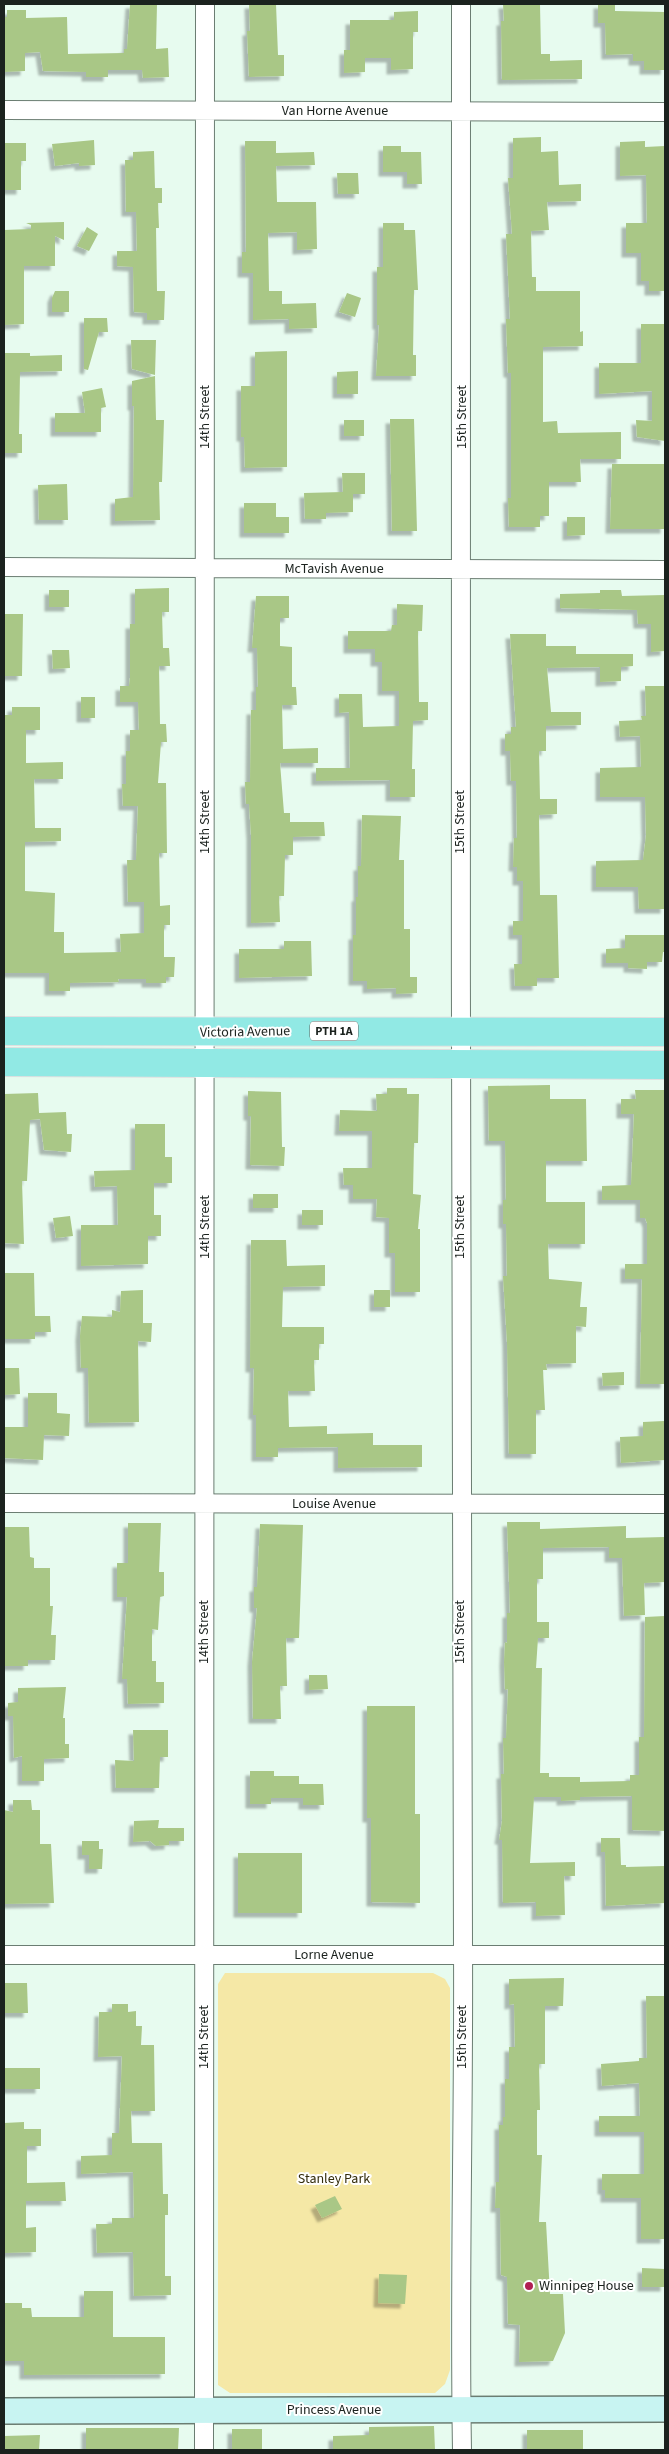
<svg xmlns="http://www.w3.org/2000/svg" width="669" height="2454" font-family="'Source Sans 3',sans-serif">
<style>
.green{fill:#f5e8a6}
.building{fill:#a9c786;filter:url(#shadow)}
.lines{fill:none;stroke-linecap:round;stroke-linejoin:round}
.street-casing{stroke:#6b7d72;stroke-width:20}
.secondary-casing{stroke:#6b7d72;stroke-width:28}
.primary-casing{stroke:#dfe0e0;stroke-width:30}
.street{stroke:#fff;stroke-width:18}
.secondary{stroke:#c8f4f2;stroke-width:25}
.primary{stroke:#91e9e4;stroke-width:28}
.poi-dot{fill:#b02053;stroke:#fff;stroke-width:2}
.labels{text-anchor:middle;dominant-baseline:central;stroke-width:4;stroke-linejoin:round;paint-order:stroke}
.shield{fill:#fff;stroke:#5f6462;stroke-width:1}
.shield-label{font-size:12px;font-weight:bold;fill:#1b221e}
.street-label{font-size:14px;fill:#1b221e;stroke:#fff}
.park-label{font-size:14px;fill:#342d0c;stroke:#fff}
.poi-label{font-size:14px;fill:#1b221e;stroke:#fff;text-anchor:start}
</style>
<defs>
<filter id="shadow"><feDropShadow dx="-4.5" dy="4.5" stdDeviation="1" flood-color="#0004"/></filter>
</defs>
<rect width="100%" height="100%" fill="#e7fbef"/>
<path class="green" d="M225,1973H433L445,1979L450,1988V2370L445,2384L435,2393H230L218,2385V1984Z"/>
<path class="building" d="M130,4H157L156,49L168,48L169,77L143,78L142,70H108V77H86V72L43,71L40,52L25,53V71L4,72V17H7V10H26V18L67,17L68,54L124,53V49H127Z
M249,4H276L278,55H284V76L249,77L247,31H250Z
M503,4H540L541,54H550V61L582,60V79L502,80L501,21H504Z
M598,4H615V11L665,12V70H644V61H633V54L606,55L605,23H598Z
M418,11V32H413V69L391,70V58H365V72L344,73V50H350V20H394V12Z
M541,137V152L558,151L559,185L581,184V201L547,202L549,230L531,231L532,277H536V291H580V332L583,331V346L543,347V422L557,421L558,433L621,432V459H580L581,482H549V516H540V527H509L508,498H511V373H508L507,347L506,319H510L506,234H512L508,178H513V138Z
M94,140L95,165L79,166V163L55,166L52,144Z
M245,141H276V153L314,152L315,165L276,166L277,202H316L317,249L297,250V232L268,233L269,291H282V304L316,303L317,328L289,329V319L253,320V273H242V252H246Z
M645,141V147L665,146V291H649V281H641V253H626V223H647L646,175L620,176V142Z
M4,143H26V161H21V190H4Z
M383,146H401V152H421L422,184H407V172H383Z
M154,151L155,188H162V203H158L159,228H156L157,291H165L164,320H147V313L134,312L133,267L117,266V251H137L136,212H126L125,160H133V152Z
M337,173H358L359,194H338Z
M64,222V240L55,236V266H24V324L4,325V230L31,229V225L26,223Z
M383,223H404V230H415L418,290H414L413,355H416V376H376L379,325H377V267H383Z
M87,227L98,234L89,251L77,246Z
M55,291H69V312H52V298Z
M347,293L361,298L355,317L339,312Z
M84,318H107L108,332H99L88,370L84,369Z
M641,324H665V441L637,437L636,420L652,421V391L599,394V363H641Z
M131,340H156L155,375L132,369Z
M287,351V467L245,468L244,437H241V386H255V352Z
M4,353H30V356L62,355V371L20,372L19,434H22V453H4Z
M358,371V394H337V372Z
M155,376L156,420H164L162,482H159L160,520L115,521V499L133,497L134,406H132V381Z
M102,388L106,407L101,408V432H55V413H85L82,392Z
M390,419H414L417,531H392Z
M344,420H364V436H344Z
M612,464H665V529H610Z
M342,473H365V494H353V512L326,513V519H305L304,493L343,492Z
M67,484L68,520H39L38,485Z
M244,503H276V517H289V533H244Z
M567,517H585V535L567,536Z
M169,588V612H162L163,648H169L170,666H159L160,724H166L167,742H161L158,783H166L167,853H159L160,906L170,905V925H164V957H175L174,977H166V983H146V979H118L119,982L70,983V991H49V973H4V715H12V707H40V730H26V763L63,762V779H34L35,828H61V841L25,842V891L55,893L54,932H64V953L121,952L120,934L144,933V902H128L127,860H136L138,806H123L122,784H126V751H130V730H139L138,702H120V686H129L130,678V624H135V589Z
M49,590H69V607H49Z
M600,590H621L622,596L665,595V651L651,652V624H638L637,610L560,608V594L600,593Z
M256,596H289V618H280V646L292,647V687H296L297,705H282L283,749L318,748V763H280L284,813H290V822H324L325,836L293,837V855H285L284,896H279L280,922L251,923V835L249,804H246L245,782H250L251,710H256V687H258L257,648H252Z
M397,604L423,605L422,631H418L419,702H428V720L413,721L412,769H415V797H390V780L316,781V768H350L349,712L339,713V694H362L363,727L399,726V691H382V662H375V649H348V631H391L392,625H397Z
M4,614H23L22,676H4Z
M510,634H546V646H576V654H633V666L621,667V681L600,682V667L547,668L551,712H581V725L546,726V751H539L540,799H557V814L539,815L540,895H557L559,978H537V986H515L514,964H522V935H513V921H523V881H517V867H513L514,838H517L516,781H511L510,751H505V734H511V727H516Z
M52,650H69L70,668L53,669Z
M645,686H665V909H639L638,887H596V861L643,860L646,835L645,797H600V768L641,767L640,736L620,737L619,721L642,720L641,716H646Z
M81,697H95V718H81Z
M362,815L401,816L399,860H404V929H410V977H417V993L396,994V988L367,989V981H353V935H356V897H358V866H361Z
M625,935H665V952H663L662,962H647V969L628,968V963H606V949L625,948Z
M284,941H311L312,976L239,978V949H284Z
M550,1085V1099H586L587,1161H546V1202H585V1244H548L549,1279L582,1282L580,1307H587L586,1327L576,1326V1363L546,1364L547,1370H543L545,1410H536V1454H509L507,1342L503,1276H507L506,1224H503V1200H506L505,1141H489L488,1086Z
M387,1088H407V1094H419L418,1143H414L413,1194L421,1195L418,1229H420V1292H395V1253H389V1218L376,1217L377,1199H353V1185H344L343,1168H372V1131H339L340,1110L377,1111L376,1094H387Z
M635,1090H665V1384H640L642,1279H625V1264H647V1223L645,1218H640V1200H602V1186L631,1185L634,1114H621V1099H636Z
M248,1091L281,1092L282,1147H285L284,1166L250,1165L251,1116H248Z
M38,1093L39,1113L66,1112L67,1134H72L71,1152L44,1150L40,1119L30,1120L27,1181H22L24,1244L4,1243V1094Z
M135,1124H165V1157H172V1183H154V1215H161V1236H148V1264L81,1266V1225H118L117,1186L95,1187L94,1171L135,1170Z
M253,1194H278V1208H253Z
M302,1210H323V1225H302Z
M70,1216L73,1236L56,1238L53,1218Z
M251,1240H286L287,1266L325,1265V1286L283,1287L282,1327H324V1344H319V1360H314L315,1391H288L289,1427L327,1426V1434L373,1433V1445H422V1467L338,1468V1447L278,1448V1457H256V1415H253L254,1368H250Z
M4,1273H34L35,1316H50L51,1332H35V1339H4Z
M143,1290V1323H152L151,1342L138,1341L139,1422L89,1423L88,1368H81L80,1336L82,1316L112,1317V1310L120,1312L121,1291Z
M374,1290H390V1307H374Z
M4,1368H19L20,1394L4,1395Z
M624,1372V1385L603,1386L602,1373Z
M28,1393H57V1413L70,1414L69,1436L44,1435L43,1460L4,1458V1427H28Z
M664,1421L665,1460L621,1463L620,1437L643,1436V1422Z
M507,1522H540V1529L626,1526V1538L665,1537V1582L644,1583L645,1615L624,1616L622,1558H609V1547L543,1548V1579H537V1622H549V1638H538L536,1668H542L540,1773H549V1777H580V1782L630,1781V1775H639V1737H644L645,1617L665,1616V1831L632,1830V1796L580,1797V1800L561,1801V1797H534L530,1863L575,1862V1876H564L565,1915L536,1916V1902L503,1903L502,1840H499L502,1821L501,1774H504L503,1738H506L508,1689L505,1690L504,1662L505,1642L507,1643V1613H510Z
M128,1523H161L159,1572H164V1596L160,1597L158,1630L152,1629V1661H156V1682H164V1703L128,1704L127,1679H122L127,1597H117V1563H128Z
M260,1524L303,1525L299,1638H286L287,1686H280L281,1719H253L252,1662L257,1608H254V1587H257Z
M4,1527H29L30,1557L34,1558V1568H50V1606H53L51,1635H56L55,1660H28V1666H4Z
M309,1675H327L328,1689L309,1690Z
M66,1687L63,1718H65V1744H69V1758L44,1759V1781H22V1756L14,1758L13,1716H8V1703L18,1702V1688Z
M367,1706H415V1814H420V1903L371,1902V1818H367Z
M133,1730H168V1757H160L159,1788H116L115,1760L134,1761Z
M250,1771H274V1776H299V1784H323L324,1805H303V1798H271V1804H250Z
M13,1800H31L32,1810H40V1844H51L54,1903L4,1904V1810L13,1812Z
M159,1820L158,1828H184V1841H169V1845L156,1846L150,1841L133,1842L134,1821Z
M601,1838H620L621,1865H626V1867L665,1866V1903L606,1906L605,1852H601Z
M82,1841H99V1849H103L102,1869H89V1855H82Z
M238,1853H302V1913H238Z
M564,1978L563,2006H545V2064H539L540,2110H537V2155H542L539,2222H546L550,2294H563L565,2333L553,2361L519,2362L520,2325L508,2324L507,2277L501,2275L500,2208H495L496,2182H499V2125H503V2117H505V2079H509V2047H515L514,2004L509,2005V1979Z
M4,1983H27L28,2013H4Z
M646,1996H665V2239H641V2198H605V2190H602V2174H644V2132H599V2116H640L639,2083L602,2086L601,2064L639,2061V2058H647Z
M112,2004H128V2012L136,2011V2026H142L141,2045H154L155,2111H131L132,2143H162L163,2194H168V2215H165V2276H171V2295L134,2296L133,2252L97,2253L96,2224H112V2218H134L133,2172L81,2174V2156L112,2155V2133H119L122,2056L98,2057L99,2012H112Z
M4,2068H40V2089H4Z
M24,2122V2129H41V2146H27V2183L65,2182L66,2201H26V2228L36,2227V2252L4,2253V2123Z
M335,2196L342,2209L322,2218L315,2205Z
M642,2268L665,2269V2287H642Z
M379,2274L407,2275L405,2304L378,2303Z
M84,2291H113V2337H165V2374L24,2375V2361H4V2303H22V2308H31L32,2317H84Z
M434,2426L435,2450H333V2436L369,2435V2427Z
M86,2428H179L178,2450H86Z
M232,2429H262V2450H232Z
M527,2430H583V2450H527Z
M40,2435L39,2450H4V2436Z"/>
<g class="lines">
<g class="street-casing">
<path id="street" d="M461,4C462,651 459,1299 463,1946C464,2114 459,2282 462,2450
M4,110L665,112
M4,567L665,570
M4,1503L665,1504
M4,1955H665
M204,2450L205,4"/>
</g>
<g class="secondary-casing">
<path id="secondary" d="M4,2411L665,2409"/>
</g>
<g class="primary-casing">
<path id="primary" d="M4,1031L665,1032
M4,1062L665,1065"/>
</g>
<use href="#street" class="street"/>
<use href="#secondary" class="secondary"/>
<use href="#primary" class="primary"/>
</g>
<circle class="poi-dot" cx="529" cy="2286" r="5"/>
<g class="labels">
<rect class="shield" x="310" y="1021.5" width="48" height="19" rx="4"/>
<g class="shield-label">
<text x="334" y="1031">PTH 1A</text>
</g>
<g class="street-label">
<text x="335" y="111">Van Horne Avenue</text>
<text transform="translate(205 417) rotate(-90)">14th Street</text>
<text transform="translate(462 417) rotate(-90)">15th Street</text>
<text x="334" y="569">McTavish Avenue</text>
<text transform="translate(205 822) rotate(-90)">14th Street</text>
<text transform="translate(460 822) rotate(-90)">15th Street</text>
<text transform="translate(245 1032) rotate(-1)">Victoria Avenue</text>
<text transform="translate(205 1227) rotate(-90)">14th Street</text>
<text transform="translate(460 1227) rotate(-90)">15th Street</text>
<text x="334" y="1504">Louise Avenue</text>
<text transform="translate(204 1632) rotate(-90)">14th Street</text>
<text transform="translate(460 1632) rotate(-90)">15th Street</text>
<text x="334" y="1955">Lorne Avenue</text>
<text transform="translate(204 2037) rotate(-90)">14th Street</text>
<text transform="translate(462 2037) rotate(-90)">15th Street</text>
<text x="334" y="2410">Princess Avenue</text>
</g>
<g class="park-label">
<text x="334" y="2179">Stanley Park</text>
</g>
<g class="poi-label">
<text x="539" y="2286">Winnipeg House</text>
</g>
</g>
<rect width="669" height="2454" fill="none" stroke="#1b221e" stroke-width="10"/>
</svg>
